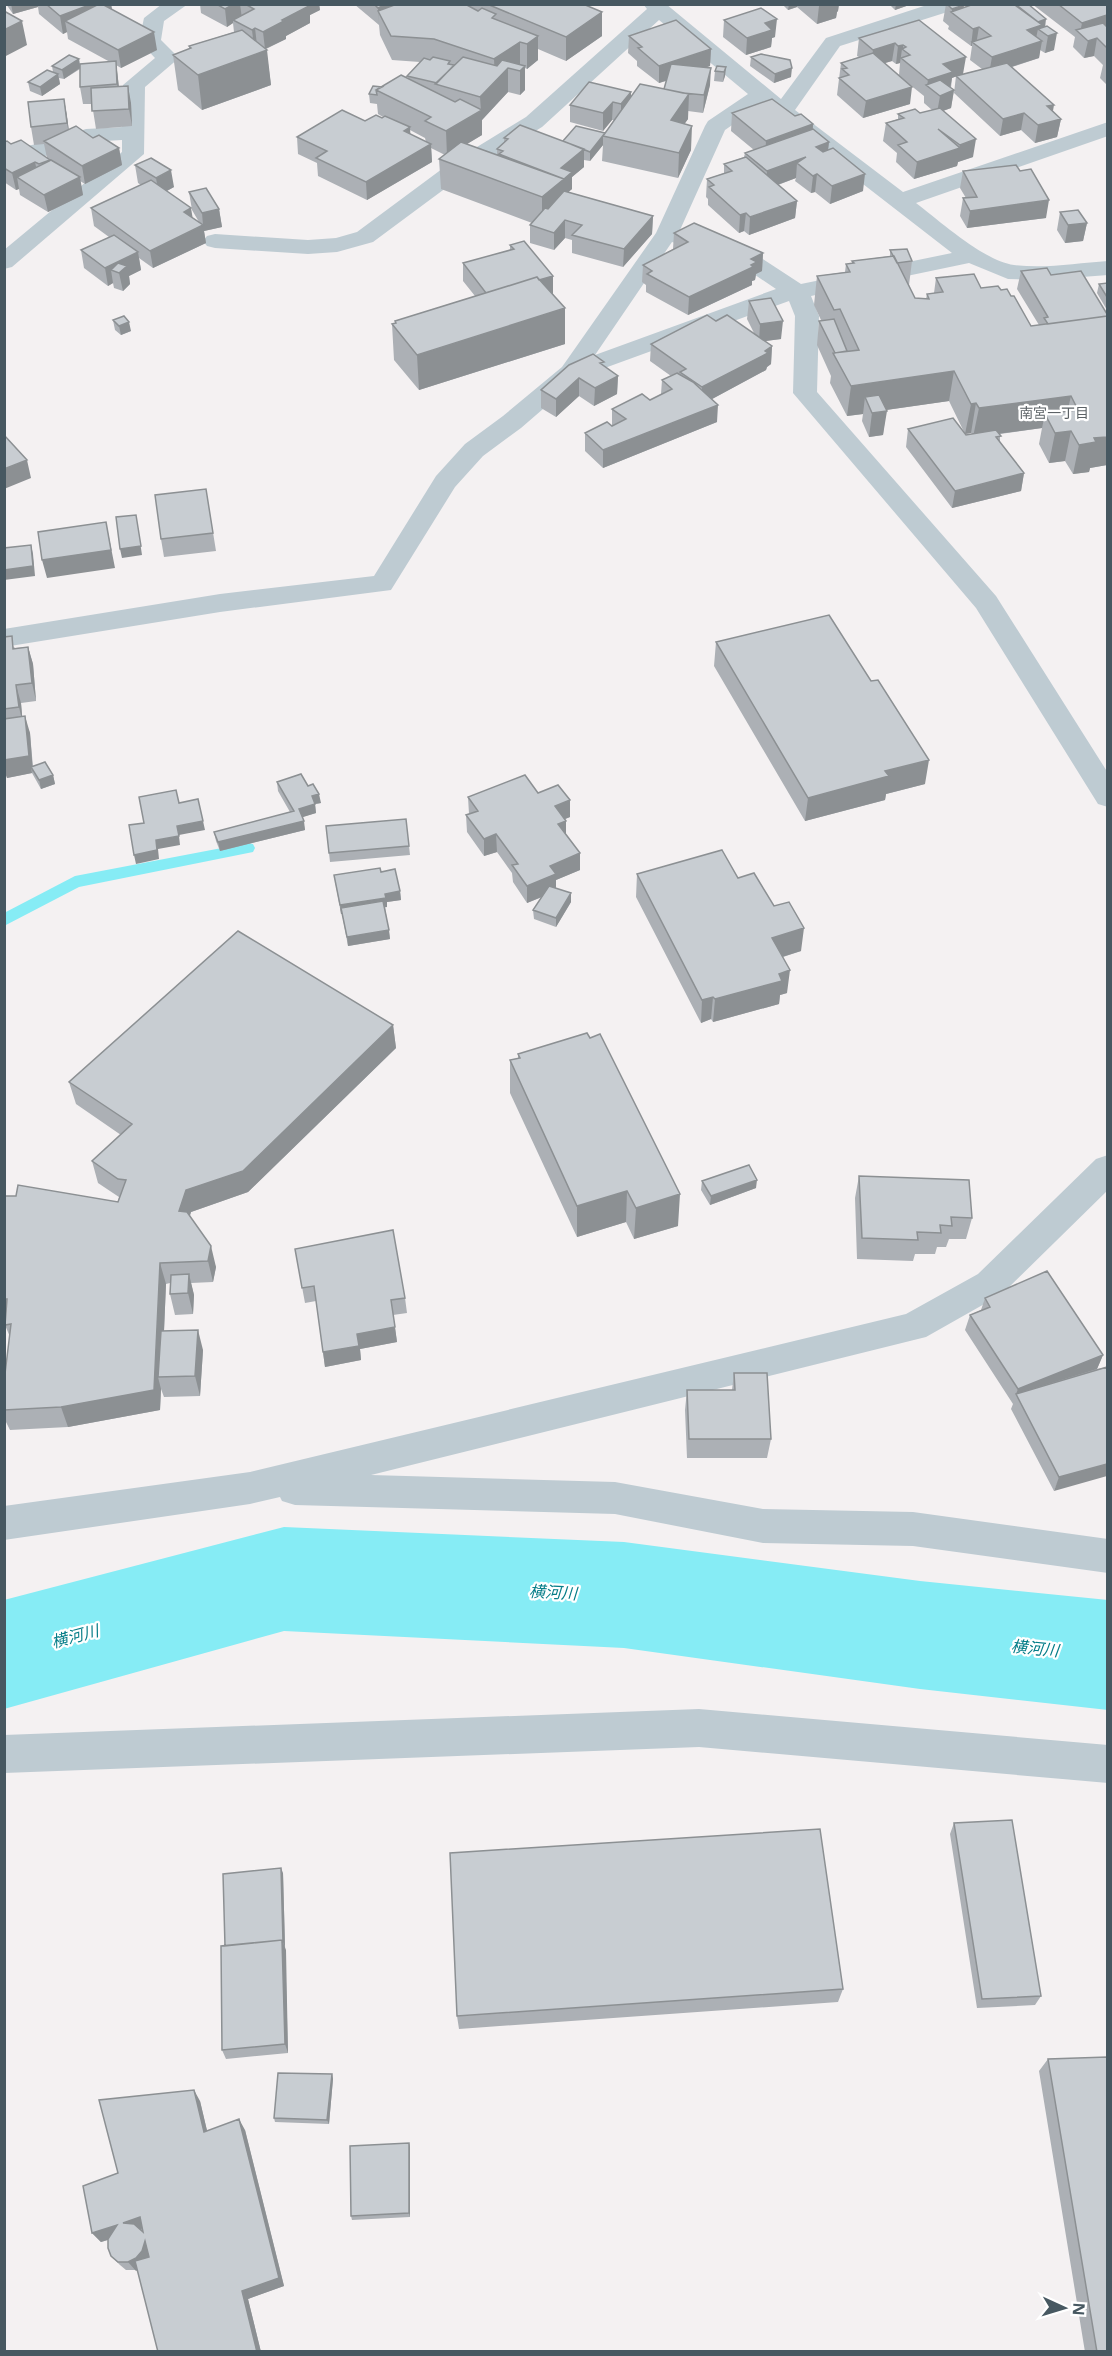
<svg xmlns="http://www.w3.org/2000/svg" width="1112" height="2356" font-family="'Open Sans','Noto Sans JP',sans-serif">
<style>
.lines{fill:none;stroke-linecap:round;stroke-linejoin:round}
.stream{fill:#86ecf5;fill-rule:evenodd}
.river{fill:#86ecf5;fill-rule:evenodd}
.minor{fill:#becbd2;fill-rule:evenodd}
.wall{fill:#acb0b5;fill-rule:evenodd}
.shaded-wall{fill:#8c9093}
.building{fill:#c8cdd2;stroke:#8c9093;stroke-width:1.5;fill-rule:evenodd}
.labels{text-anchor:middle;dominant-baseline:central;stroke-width:4.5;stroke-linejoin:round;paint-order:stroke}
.far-neighbourhood-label{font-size:14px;fill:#5d6367;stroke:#fff}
.water-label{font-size:16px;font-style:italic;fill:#057d88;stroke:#fff}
</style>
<rect width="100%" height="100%" fill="#f4f1f2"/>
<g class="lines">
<path class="stream" d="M248,843L253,844L255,848L253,852L79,887L4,926V913L75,876Z"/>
<path class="river" d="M284,1527L624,1542L920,1581L1108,1600V1710L920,1689L624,1648L284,1631L4,1709V1600Z"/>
<path class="minor" d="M162,4H188L164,21L161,40L179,58L145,87L144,154L12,267L4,269V250L122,152V140L88,142L54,154L4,165V151L41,143L86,129L122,127L123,85L155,58L139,41L144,18Z
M643,4H666L781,99L826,38L930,4H963L960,8L840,46L795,110L903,192L1108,122V136L916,203C941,222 984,261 1014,265C1045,269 1077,263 1108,261V275L1043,280L1008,279L969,263L811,296L819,316L817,392L996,596L1108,773V807L1098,804L976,608L793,393L795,316L789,301L580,377L521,428L483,456L455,487L391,590L220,612L4,647V629L220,594L374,576L436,476L465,444L503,416L562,367L656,233L705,126L708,121L748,94L659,20L542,127L462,176L373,242L337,252L308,254L215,248L207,246L203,241L207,236L215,234L308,240L336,238L357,232L446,166L526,117L647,9ZM761,105L952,253L801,284L755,254L680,230L725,130ZM672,242L739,264L776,289L595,355Z
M1108,1155V1190L1002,1294L926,1337L371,1475L615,1482L763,1509L913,1512L1108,1539V1573L913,1546L763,1543L615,1514L295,1505L282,1501L280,1497L250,1504L4,1540V1506L250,1472L906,1314L978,1274L1096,1159Z
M699,1709L1108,1745V1783L699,1747L4,1773V1735Z"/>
</g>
<path class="wall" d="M6,4H111L112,10L157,50L121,68L116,65L119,86L131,103L132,126L96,129L92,104H83L80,87V69L64,79L59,78L60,84L42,96L30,91L28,82L53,72L52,66L79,59L80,65L110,62L68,39L67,32L63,34L39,14L38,7L13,14Z
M200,4H319L320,10L310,15V23L286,36V39L266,49L271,85L202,110L178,90L173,55L189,49V46L234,32L233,23L227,27L201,13Z
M354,4H465L467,6V4H583L602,12V36L566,61L538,49V60L527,69L525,68V90L520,95L508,92L482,120V135L467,144L497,155V149L504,143V138L563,141L605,133L614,120H612L603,131L570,122V105L631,97L664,89L666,81L659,83L637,66V61L628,53L629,36L711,49L710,66L707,67L710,85L703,113L688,111V119L684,124L691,150L678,178L602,161L603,145L590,161L584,160V167L572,177V189L568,192L653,216L652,234L623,267L572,253V240L565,238L554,250L530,243V225L532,223L441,189L439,159L445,155L431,148L432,162L367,200L318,176L317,163L298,154L297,137L382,118L383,117L378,114L377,104L370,103L369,94L382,87L408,79L407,76L420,62L392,60L380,35L379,25ZM410,130L425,138L426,142L410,134Z
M782,4H839L838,11L837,12L836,18L817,24L797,7L788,10Z
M889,4H912L895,10Z
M946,4H963L964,8L1045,26L1054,50L1045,53L1040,50L1039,58L1012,67L1061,119L1057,137L1035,143L1021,130L1000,136L954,93L956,76L952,78L951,88L954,90L951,108L943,111L973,157L958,162L957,166L914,179L896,162L897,153L883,141L886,123L898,119V114L920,113L932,110L924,103V96L904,80L910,104L863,118L837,95L841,63L859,57L857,56L859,38L919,20L963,74L982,69L970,60L972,46H971L948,29L949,26L943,21ZM892,61L896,64L900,63L899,75L885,63Z
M1032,4H1107V85L1100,78L1103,65L1094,56L1084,58L1073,47L1075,37Z
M724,20L775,37L772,38L771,47L746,55L723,37Z
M751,57L791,77L774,83L750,66Z
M726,67L725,76L723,82L714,81L715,71Z
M64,99L69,130L119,148L122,165L85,184L80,181L83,195L48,212L20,195L19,189L16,190L4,182V142L47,158L44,144L34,145L31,127Z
M732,113L795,116L813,124V129L829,142L828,150L863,191L830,204L815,192L811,193L795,181L796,178L778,185L797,201L795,218L749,235L744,231L739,233L708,205V199L706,197L707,179L724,173V164L744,157L745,153L754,150L731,131Z
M135,165L174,187L167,191L193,218L199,222L192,210L189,192L219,209L222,227L204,231L206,243L153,268L139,258L141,270L129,276L130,284L123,291L114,288L113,283L108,286L84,268L81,250L109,237L94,226L91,208L141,185L138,183Z
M963,171L1046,218L967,228L960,216L963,198H966L960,188Z
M1060,212L1087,223L1083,241L1065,243L1057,230Z
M674,233L763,253L762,271L756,274L755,280L752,281V285L688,315L646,292V285L642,282L643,265L673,249Z
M510,245L553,276V294L565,344L419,390L394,360L392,324L395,323V321L475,296L463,281V263L510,250Z
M890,250L912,261L909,285L915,298L926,299L927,294L934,293L936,278L981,288L1001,290L1011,296L1031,326L1039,325L1017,289L1021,271L1051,275L1107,314V465L1090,468L1089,472L1073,474L1065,461L1049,463L1039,444L1042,428L1000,434V442L1024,473L1021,491L952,508L906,447L908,429L966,435L972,434L971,433L965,434L949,401L886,410L883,435L869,437L862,421L863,414L847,416L830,383L831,376L817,345L819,321L821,320L814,305L817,276L845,272L846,264H852V261L890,256Z
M1107,283V310L1097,293L1099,284Z
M749,301L781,339L765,341L772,346L771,364L767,367L766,370L712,399L717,422L603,468L585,451V433L612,425V409L650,400L661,394L662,380L671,376L650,361L651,344L716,321L755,335L747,319Z
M113,320L131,331L121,335L115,330Z
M604,366L618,376L617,394L594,406L579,396L556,417L541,408V390Z
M206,489L216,551L164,557L161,539Z
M4,637L15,648L28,647L33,664L36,701L21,703L22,716L30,733L33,767L53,775L55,784L41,789L32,773L7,778L6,773L4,774Z
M716,642L925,784L886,794L885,800L805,821L714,666Z
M277,782L308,786L321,803L315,804L316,813L302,817L305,830L220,851L216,841L214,832L290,812L278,791Z
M538,793L570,800V817L565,819L566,835L580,870L556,880V888L571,902L556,927L534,919L533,910L542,897L527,903L513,882L512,873L497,852L484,856L467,832L466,815L469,814L468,797Z
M326,826L409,846L410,855L330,862Z
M381,872L400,891L401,900L387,902V907H385L390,939L348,946L342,914H341L334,875Z
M637,874L738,878L801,951L783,957L787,993L780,995L779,1004L713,1022L711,1019L701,1023L636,897Z
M393,1025L396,1048L248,1192L191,1212L190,1216L216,1267L213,1282L191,1283L194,1295L193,1314L175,1315L170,1294V1283L166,1284L164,1331L203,1350L200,1396L164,1397L161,1389L160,1410L68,1427L10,1430L4,1418V1382L10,1337L5,1325V1320H4V1196L118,1202L119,1197L98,1183L92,1161L121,1135L76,1104L69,1082Z
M518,1054L678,1226L634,1239L626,1222L577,1237L510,1093V1060L518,1059Z
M859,1176L972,1218L966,1239H949L946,1247H937L935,1254H915L913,1261L857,1259L855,1198Z
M702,1181L756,1188L710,1205L701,1190Z
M295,1249L405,1298L407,1313L393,1315L397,1342L360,1349L361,1360L325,1367L316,1301L305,1303Z
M985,1298L1103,1355L1097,1369L1107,1367L1054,1491L1011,1409L1013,1404L965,1330L970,1315L981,1310Z
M734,1373L771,1439L767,1458H687L685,1410L687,1390H732Z
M954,1823L1041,1996L1035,2005L977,2008L950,1834Z
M283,1873L288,2053L226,2059L222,2050L225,1946Z
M843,1989L838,2002L459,2029L457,2016Z
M1048,2059L1107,2352H1085L1039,2071Z
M332,2074L333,2079L329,2124L275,2122L274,2118Z
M200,2101L207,2131L245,2130L284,2286L248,2299L261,2352H158L138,2270H126L120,2265L111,2256L108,2240L101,2242L92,2233L118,2173Z
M409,2143L410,2147V2217L352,2220L351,2216Z"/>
<path class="shaded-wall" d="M11,4H37L38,7L13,14Z
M92,4H111L113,15L65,21L67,32L63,34L60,16Z
M234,4H240L242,19L233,20V23L227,27L225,9Z
M301,4H319L320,10L310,15V23L286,36V39L265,49L263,32L282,20Z
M387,4H439L378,11L379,25L378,8Z
M789,4H797V7L788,10Z
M825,4H839L838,11L837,12L836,18L817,24L819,6Z
M896,4H912L895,10Z
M964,5L962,20L952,12V9Z
M602,12V36L566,61V37Z
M1107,15V32L1080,33L1082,23Z
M777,19L775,37L772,38L771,47L746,55L747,38L765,23Z
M1046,19L1045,28L1038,29L1035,43L1042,41L1039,58L989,74L992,57L1027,30L1033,23Z
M22,21L27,45L4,57V30Z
M979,27L976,45L972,42V46H971L973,29Z
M255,28L257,45L254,47L252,30Z
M154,32L157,50L121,68L118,50Z
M1057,33L1054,50L1045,53L1048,36Z
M538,36V60L527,69V44Z
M1097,38L1094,56L1084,58L1088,41Z
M520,42V66L508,68V92L482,120V135L447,156L446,131L481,111L480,97L495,81L494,59Z
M895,43L892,61L871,67L873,50Z
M903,45V49H902L900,63L896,64L898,46Z
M711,49L710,66L659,83V66Z
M267,50L271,85L202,110L198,75Z
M966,57L963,74L952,78L950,89L927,86L928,80L943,64Z
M79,59L80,68L64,79L62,70Z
M116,61L118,79L120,102L117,84Z
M525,66V90L520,95V71Z
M726,67L725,76L723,82L724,72Z
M711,68L710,85L703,113L704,95Z
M792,68L791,77L774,83L775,74Z
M58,74L60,84L42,96L40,87Z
M128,86L131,103L132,126L129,109Z
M912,87L910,104L863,118L866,101Z
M954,90L951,108L937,113L940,96Z
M631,92V110L621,122V104Z
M689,94L688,119L670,145L671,120Z
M64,99L67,116L70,141L67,123Z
M613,102L612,120L603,131V113Z
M1054,105L1051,122L1061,119L1057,137L1035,143L1038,125L1047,106Z
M1024,113L1021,130L1000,136L1003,119Z
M813,124L812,141L765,158L766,141Z
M692,126L691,150L678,178L679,153Z
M410,127L411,145L404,131Z
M605,133L603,136V145L590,161V152Z
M976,139L973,157L958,162L957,166L914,179L917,162L959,148L960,145Z
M829,142L827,159L816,147Z
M431,144L432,162L367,200L366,182Z
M119,148L122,165L85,184L82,166Z
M584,149V167L572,177V189L564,196L542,227V197L561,168Z
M806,157L797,163L796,178L766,189L767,171Z
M35,162L39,180L17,177L19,189L16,190L12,173Z
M171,170L174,187L159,195L156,178Z
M817,174L815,192L811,193L813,176Z
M865,174L863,191L830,204L832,186Z
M80,177L83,195L48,212L44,195Z
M1049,200L1046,218L967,228L970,211Z
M797,201L795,218L749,235L750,217Z
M191,208L194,226L184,212Z
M219,209L222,227L204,231L206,243L153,268L150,251L203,225L202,213Z
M746,213L744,231L739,233L740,215Z
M653,216L652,234L623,267L624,249Z
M565,220V238L554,250V233Z
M1087,223L1083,241L1065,243L1068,225Z
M138,252L141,270L129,276L130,284L123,291L119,273L111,270L113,283L108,286L105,268Z
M763,253L762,271L756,274L755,280L752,281V285L688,315L689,297L751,259Z
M553,276V294L488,295Z
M565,308V344L419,390L417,355Z
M783,321L781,339L759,342L760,324Z
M129,322L131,331L121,335L119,326Z
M772,346L771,364L767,367L766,370L701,405L702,387Z
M954,371L949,401L872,412L865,397L863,414L847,416L851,386Z
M618,376L617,394L594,406L595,388Z
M579,378V396L556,417V399Z
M1071,396L1064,426L1045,414L1042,428L973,437L979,408Z
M976,403L971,433L965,434L971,404Z
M718,405L717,422L603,468V450Z
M887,411L883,435L869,437L872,413Z
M1071,431L1065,461L1049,463L1055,433Z
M1107,437V465L1090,468L1089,472L1073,474L1079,445L1094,438Z
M27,460L31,478L4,489V469Z
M1024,473L1021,491L952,508L955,491Z
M136,515L142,555L122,558L120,549Z
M106,522L115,568L47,578L42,560Z
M31,545L33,554L35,576L4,580V570Z
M28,647L33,664L36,701L32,683Z
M16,685L21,703L23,725L19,707Z
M25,716L30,733L33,773L31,767L32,773L7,778L4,770V760Z
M929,760L925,784L886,794L885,800L805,821L808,798L885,771Z
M53,775L55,784L41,789L39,780Z
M319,794L321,803L315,804L316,813L300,818L299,809L312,796Z
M570,800V817L555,823V806Z
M203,821L205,830L179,835L177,826Z
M304,821L305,830L220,851L218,842Z
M566,821V838L558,824Z
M496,834L497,852L484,856V839Z
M179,836L180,845L158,849L159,859L136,864L134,855L156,840Z
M580,853V870L556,880V891L527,903V886L550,866Z
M400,891L401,900L387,902V907L342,914L341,908L342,914H341L340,905L385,894Z
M571,893V902L556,927V918Z
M804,928L801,951L769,961L772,938Z
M389,930L390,939L348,946L347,937Z
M790,970L787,993L780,995L779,1004L713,1022L715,999L779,974Z
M713,997L711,1019L701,1023L702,1000Z
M393,1025L396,1048L248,1192L191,1212L184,1232L179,1211L186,1190Z
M757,1180L756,1188L710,1205L711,1196Z
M627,1191L626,1222L577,1237V1206Z
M680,1194L678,1226L634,1239L636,1208Z
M211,1246L216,1267L213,1282L208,1261Z
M160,1263L166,1284L162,1377H158L161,1389L160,1410L68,1427L61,1407Z
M189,1274L194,1295L193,1314L188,1293Z
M395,1327L397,1342L360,1349L361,1360L325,1367L323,1352L357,1334Z
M198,1330L203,1350L200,1396L195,1376Z
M1103,1355L1097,1369L1016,1394L1018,1389Z
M1107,1464V1476L1054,1491L1059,1477Z
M281,1868L283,1873L285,1947L283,1942Z
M282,1940L286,1950L288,2053L285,2044Z
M332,2074L333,2079L329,2124L327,2120Z
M194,2090L200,2101L210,2143L204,2132Z
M239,2119L245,2130L284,2286L248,2299L261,2352H257L242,2291Z
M409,2143L410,2147V2217L409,2213Z
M140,2217L147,2227L131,2232L123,2223Z
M117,2225L126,2234L101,2242L92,2233Z
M145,2241L153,2250L143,2267L136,2271L128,2262Z"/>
<path class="building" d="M46,4H92L60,16Z
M99,4H102L154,32L118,50L65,21Z
M216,4H234L225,9Z
M245,4H307L309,6L282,20L284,21L263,32L255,28L252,30L233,20L254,9Z
M374,4H387L378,8Z
M397,4H465L478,11L482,8L496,14L492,18L538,36L527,44L520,42L494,59L434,39L391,36L378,11Z
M487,4H583L602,12L566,37Z
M947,4H963L964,5L952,9Z
M974,4H1015L1042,25L1027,30L1042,41L992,57L972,42L991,36L979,27L973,29L951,12Z
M1028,4L1046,19L1038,22L1015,5Z
M1058,4H1107V15L1082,23Z
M761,8L777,19L765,23L772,30L747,38L724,20Z
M4,11L22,21L4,30Z
M676,20L711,49L659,66L638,48L642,47L629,36Z
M919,20L966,57L943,64L953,72L928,80L901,58L910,55L902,49L906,47L903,45L898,46L895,43L873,50L859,38Z
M1103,23L1107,27V48L1097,38L1088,41L1076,30Z
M1047,26L1057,33L1048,36L1038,29Z
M242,30L267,50L198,75L173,55L191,48L189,46Z
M873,53L912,87L866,101L839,78L849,75L842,69L847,68L841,63Z
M761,54L790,60L792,68L775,74L751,57Z
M69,55L79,59L62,70L52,66Z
M433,57L450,61L448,64L454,65L437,83L407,76L424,58L430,60Z
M463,57L497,66L502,60L525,66L520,71L508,68L480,97L435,84Z
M116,61L117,84L80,87V64Z
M1007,63L1054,105L1047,106L1061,119L1038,125L1024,113L1003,119L956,76Z
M671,64L711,68L704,95L683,93L664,89Z
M717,66L726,67L724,72L715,71Z
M47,70L58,74L40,87L28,82Z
M401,75L455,102L460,99L482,110L446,131L425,121L431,117L376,90Z
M940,80L954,90L940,96L926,85Z
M589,82L631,92L621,104L613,102L603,113L570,105Z
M640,84L689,94L671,120L692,126L679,153L603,136Z
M128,86L129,109L92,111L91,88Z
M373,86L382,87L376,90L377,95L369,94Z
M64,99L67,123L31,127L28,102Z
M772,99L795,116L801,114L813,124L766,141L732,113Z
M940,108L976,139L960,145L938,129L960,148L917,162L898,145L907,142L886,123L904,118L898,114L915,109L920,113Z
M342,110L365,121L376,115L382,118L385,116L410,127L404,131L431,144L366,182L316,158L327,151L297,137Z
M520,125L584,149L561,168L572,172L564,179L499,154L503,151L497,149L508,139L504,138Z
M76,126L93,138L99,135L119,148L82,166L44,141Z
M576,126L605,133L590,152L563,141Z
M813,129L829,142L816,147L823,152L833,148L865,174L832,186L817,174L813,176L797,163L806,157L767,171L745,153Z
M21,140L50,160L39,164L35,162L12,173L4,168V142L7,141L11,144Z
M461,142L564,179L542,197L439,159Z
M746,157L797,201L750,217L746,213L740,215L709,187L714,185L707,179L732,171L724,164Z
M151,158L171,170L156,178L135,165Z
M51,160L80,177L44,195L17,177Z
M1016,165L1020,171L1031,169L1049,200L970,211L963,198L977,197L963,171Z
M151,180L191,208L184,212L203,225L150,251L91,208Z
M206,188L219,209L202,213L189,192Z
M564,191L653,216L624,249L572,235L582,225L565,220L554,233L530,225L545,208L548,209Z
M1078,210L1087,223L1068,225L1060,212Z
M694,223L763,253L751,259L757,262L751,265L753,267L689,297L647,274L652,271L643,265L688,242L674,233Z
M114,235L138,252L105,268L81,250Z
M524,241L553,276L539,280L537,277L486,293L463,263L514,249L510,245Z
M907,249L912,261L897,263L890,250Z
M894,256L915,298L929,299L927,294L943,292L936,278L974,274L981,288L998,286L1001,290L1007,289L1011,296H1014L1031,326L1107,316V437L1094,438L1096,442L1079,445L1071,431L1055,433L1045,414L1078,410L1071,396L979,408L976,403L971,404L954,371L851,386L833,353L859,350L840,309L834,310L817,276L850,272L846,264L854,263L852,261Z
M118,263L127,266L119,273L111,270Z
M1047,268L1051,275L1081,271L1107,314V316L1048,324L1044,318L1048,317L1021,271Z
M537,277L565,308L417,355L392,324L396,323L395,321Z
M1107,283V297L1099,284Z
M771,298L783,321L760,324L749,301Z
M707,315L716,321L727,315L772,346L765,351L768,353L702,387L680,372L686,369L651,344Z
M124,316L129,322L119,326L113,320Z
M834,319L847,351L835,353L819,321Z
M593,354L604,362L600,363L618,376L595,388L579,378L556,399L541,390L569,365Z
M677,373L693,382L718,405L603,450L585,433L607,422L612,426L626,419L612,409L642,394L650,400L672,389L662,380Z
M879,395L887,411L872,413L865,397Z
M953,418L966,435L996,430L1001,436L996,437L1024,473L955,491L908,429Z
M4,435L27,460L4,469Z
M206,489L213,533L161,539L155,495Z
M136,515L141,546L120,549L116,517Z
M106,522L111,550L42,560L38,532Z
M31,545L33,566L4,570V548Z
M829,615L871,681L878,680L929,760L885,771L889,776L808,798L716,642Z
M12,636L13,649L28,647L32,683L16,685L19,707L4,709V637Z
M25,716L29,756L4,760V719Z
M45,762L53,775L39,780L31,767Z
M301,774L308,786L313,784L319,794L312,796L315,804L299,809L304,821L218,842L214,832L294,811L277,782Z
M525,775L538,793L558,785L570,800L555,806L566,821L558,824L580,853L550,866L556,874L527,886L512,865L518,864L496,834L484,839L466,815L478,811L468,797Z
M176,790L179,803L198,799L203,821L177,826L179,836L156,840L157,850L134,855L129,825L144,823L139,797Z
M406,819L409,846L329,853L326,826Z
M722,850L738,878L754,873L774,906L789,902L804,928L772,938L790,970L779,974L782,981L715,999L713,997L702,1000L637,874Z
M380,868L381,872L395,869L400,891L385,894L386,898L340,905L334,875Z
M549,886L571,893L556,918L533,910Z
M383,901L389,930L347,937L341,908Z
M238,931L393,1025L243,1171L186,1190L179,1211L187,1212L211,1246L208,1261L160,1263L154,1390L61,1407L4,1410V1382L11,1324L5,1325L7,1299H4V1196H16L18,1185L118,1202L126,1180L118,1179L92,1161L132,1124L69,1082Z
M587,1033L590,1038L600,1034L680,1194L636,1208L627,1191L577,1206L510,1060L520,1058L518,1054Z
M749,1165L757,1180L711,1196L702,1181Z
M859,1176L969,1180L972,1218L951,1217L952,1226L940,1225L941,1233L917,1232L918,1240L862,1238Z
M393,1230L405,1298L391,1300L395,1327L357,1334L359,1346L323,1352L314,1286L302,1288L295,1249Z
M1047,1271L1103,1355L1018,1389L970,1315L990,1307L985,1298Z
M189,1274L188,1293L170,1294L171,1275Z
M198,1330L195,1376L158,1377L161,1331Z
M1107,1367V1464L1059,1477L1016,1394Z
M734,1373H767L771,1439H689L687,1390H735Z
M1012,1820L1041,1996L982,1999L954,1823Z
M820,1829L843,1989L457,2016L450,1853Z
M281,1868L283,1942H282V1940L225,1946L223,1874Z
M282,1940L285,2044L222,2050L221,1946Z
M1107,2057V2352H1097L1048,2059Z
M278,2073L332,2074L327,2120L274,2118Z
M194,2090L204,2132L239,2119L279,2278L242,2291L257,2352H158L135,2261L149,2257L145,2241L142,2251L136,2258L128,2262H118L111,2256L108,2248V2239L117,2225L92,2233L83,2186L118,2173L99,2100ZM140,2217L143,2232L134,2224L123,2223Z
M409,2143V2213L351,2216L350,2146Z"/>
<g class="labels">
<g class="far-neighbourhood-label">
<text x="1054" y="412">南宮一丁目</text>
</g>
<g class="water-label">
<text transform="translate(553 1592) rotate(3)">横河川</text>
<text transform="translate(75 1636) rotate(-15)">横河川</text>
<text transform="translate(1035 1648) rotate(6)">横河川</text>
</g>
</g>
<rect width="1112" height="2356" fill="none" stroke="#475861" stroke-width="12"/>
<g transform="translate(1064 2308) rotate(94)" stroke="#ffffff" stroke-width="4.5" paint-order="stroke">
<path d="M0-4.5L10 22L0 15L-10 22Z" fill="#475861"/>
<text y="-9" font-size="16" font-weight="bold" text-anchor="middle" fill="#475861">N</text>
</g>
</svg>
